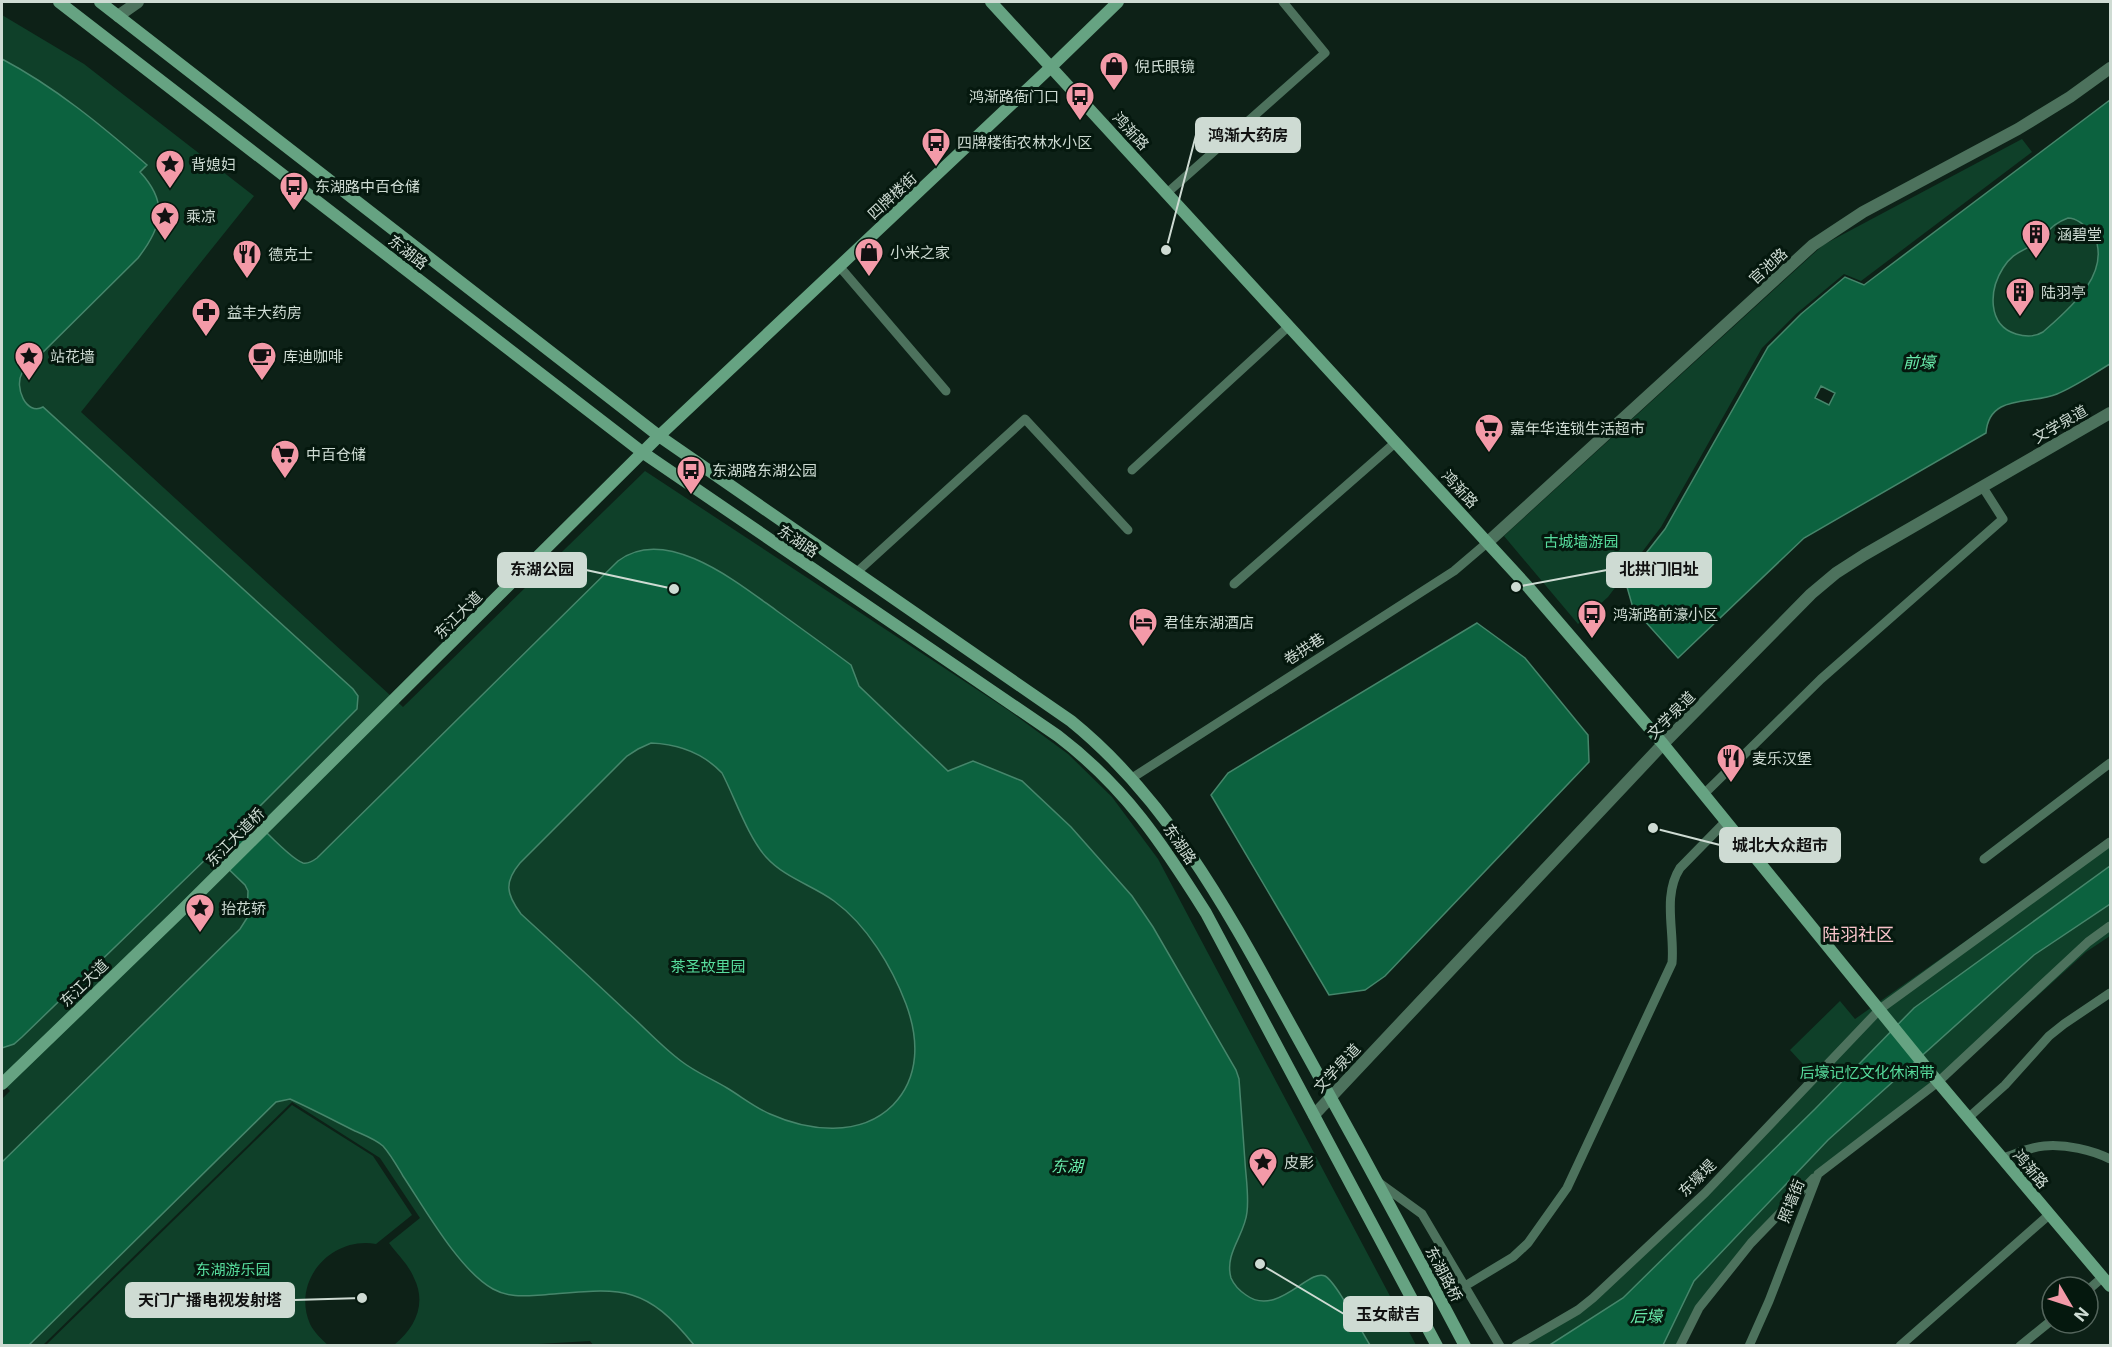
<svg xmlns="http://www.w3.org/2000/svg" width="2112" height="1347" font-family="Inter,'Noto Sans SC',sans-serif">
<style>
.green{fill:#0f4029}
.water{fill:#0c623f;stroke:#46866b;stroke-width:1.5;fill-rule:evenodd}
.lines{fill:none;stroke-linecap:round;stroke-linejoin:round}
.lane{stroke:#4d725d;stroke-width:9}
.street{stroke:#4d725d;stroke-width:12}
.secondary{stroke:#66a382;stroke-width:12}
.labels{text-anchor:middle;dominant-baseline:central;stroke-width:6;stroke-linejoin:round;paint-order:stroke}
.poi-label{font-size:15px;fill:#cedbd3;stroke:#05180e;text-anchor:start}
.street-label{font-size:15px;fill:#cedbd3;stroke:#05180e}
.park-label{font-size:15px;fill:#57dd9d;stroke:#05180e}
.water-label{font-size:16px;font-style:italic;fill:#69edac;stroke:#05180e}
.quarter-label{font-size:18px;fill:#f7c3ca;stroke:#05180e}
.leader{fill:none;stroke:#cedbd3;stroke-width:2}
.callout-dot{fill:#cedbd3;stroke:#05180e;stroke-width:2}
.callout{fill:#cedbd3;stroke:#cedbd3;stroke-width:2}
.callout-label{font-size:16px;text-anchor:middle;font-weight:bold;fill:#111}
</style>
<rect width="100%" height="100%" fill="#0d2117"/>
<path class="green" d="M2,15L84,64L254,196L81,412L403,707L645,471L1008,710L1068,754L1112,797L1158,859L1416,1345L594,1346L590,1341L503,1346L394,1345C415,1328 427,1304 414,1278C409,1265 397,1254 389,1243L420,1218L380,1158L292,1102L43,1345L2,1346V1099L10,1091L2,1082Z
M2022,139L2032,152L1861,281L1844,274L1796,314L1762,348L1661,527L1608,597L1578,624L1504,536L1823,245Z
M2068,218C2077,218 2084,225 2090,232C2112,264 2091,290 2065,313C2056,321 2045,335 2032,336C1990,339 1985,295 2003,267C2015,249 2026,252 2039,240C2050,231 2054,223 2068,218Z
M2110,839V936L2086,952L1959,1067L1819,1176L1749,1248L1700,1309L1681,1345L1507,1346L1584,1304L1694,1200L1813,1075L1790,1050L1840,1001L1855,1019Z
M292,1105L373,1156L412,1215L376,1244C332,1236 291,1280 310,1324C314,1332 321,1339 328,1345H46Z"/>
<path class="water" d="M2,59C55,87 101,125 147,165L140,172C169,203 162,227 138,258L22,373C14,387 26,416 43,407L353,689L358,696L357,709L256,810L253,815L254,820C263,829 292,860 303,863C308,864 313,861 317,858L618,561C666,524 738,583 777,611C802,629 827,647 851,665L859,686L948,771L973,761L1022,781L1071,827L1132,896L1153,927L1236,1070L1239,1079C1241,1107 1243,1134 1245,1162C1246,1178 1249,1196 1247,1212C1245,1235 1224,1253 1231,1278C1234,1285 1240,1291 1246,1295C1277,1318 1309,1268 1325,1276C1337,1283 1361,1331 1370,1345H694C643,1281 618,1289 542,1295C525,1296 509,1298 493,1289C459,1270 425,1209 403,1176C397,1166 391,1155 383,1146C375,1139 364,1135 355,1131C333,1120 312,1109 290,1099L276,1102L29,1345H2V1162L240,929L247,918L248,891L245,885L217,858L209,856L22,1037L14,1044L2,1048ZM651,743C678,744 703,753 722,773C735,798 748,837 766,857C785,878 812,885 834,901C867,925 892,967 906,1004C919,1039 920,1077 893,1105C860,1138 808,1131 770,1114C754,1107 742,1097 727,1088C712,1079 695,1072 681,1061C662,1047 645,1028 627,1012C592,979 556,946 521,914C506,894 504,882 520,863L627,756L638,749Z
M2110,100V364C2093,374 2076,386 2057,394C2032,405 1989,393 1986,433L1804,538L1678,658L1633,608L1625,580L1665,529L1768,347L1801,314L1845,277L1864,285ZM2068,218C2078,218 2087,227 2094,235C2112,274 2069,309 2043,332C2035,337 2026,337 2016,334C1987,325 1989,290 2003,268C2014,250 2025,252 2039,240C2050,230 2052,224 2068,218ZM1821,386L1835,393L1829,405L1815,398Z
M1477,623L1525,658L1588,735L1589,762L1385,976L1365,990L1329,995L1211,795L1228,773Z
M2110,866V904L2034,955L1828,1140L1694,1281L1663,1345L1548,1346L1623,1298L1815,1109L1914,1008Z"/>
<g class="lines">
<path class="lane" d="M1167,193L1325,53L1283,2
M839,266L946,391
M1132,470L1289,326
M857,572L1025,419L1128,530
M1234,584L1396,442
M1132,778L1454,571L1488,542
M1704,794L1821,679L2003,519L1982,486
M1984,859L2110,763
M1968,1118L2005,1085L2049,1036L2064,1024L2110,993
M2003,1158C2016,1154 2030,1147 2044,1146C2066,1144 2092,1150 2110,1159
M1378,1182L1422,1214L1500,1346
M1465,1286L1513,1257L1528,1243L1567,1188L1672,963C1675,932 1662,896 1680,868L1726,821
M2088,1290L2103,1277
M1516,1346L1578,1310L1593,1298L1705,1193L1880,1009L2110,842
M1680,1346L1699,1308L1751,1243L1814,1178
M1749,1346L1769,1301L1818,1174L1938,1082L2088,942L2110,926
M1900,1346L2050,1214
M2020,1346L2052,1320"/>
<path class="street" d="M118,16L138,2
M1488,542L1813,245L1863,212L2018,129L2070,97L2110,68
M1314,1115L1663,744L1811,594L1836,573L1864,555L2110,413"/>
<path class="secondary" d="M59,2L642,452L1058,736C1125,787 1162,843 1206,913L1437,1346
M100,2L659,436L1071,721C1172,803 1232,919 1294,1031C1352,1135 1409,1240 1465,1346
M991,2L1529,588L1663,744L1938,1082L2110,1286
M2,1084L180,912L659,436L1051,67L1118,2"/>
</g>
<defs>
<g id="shop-pin" transform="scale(1.5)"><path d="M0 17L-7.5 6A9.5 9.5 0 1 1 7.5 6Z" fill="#f39aa8" stroke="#05180e"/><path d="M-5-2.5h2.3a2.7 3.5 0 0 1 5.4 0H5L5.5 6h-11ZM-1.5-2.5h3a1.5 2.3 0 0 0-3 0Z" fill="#111"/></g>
<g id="bus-pin" transform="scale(1.5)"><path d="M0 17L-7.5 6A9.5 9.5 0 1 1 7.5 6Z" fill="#f39aa8" stroke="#05180e"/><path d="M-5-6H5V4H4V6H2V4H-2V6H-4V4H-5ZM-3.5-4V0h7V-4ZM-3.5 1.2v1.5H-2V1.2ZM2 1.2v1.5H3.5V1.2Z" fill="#111"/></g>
<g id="sight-pin" transform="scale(1.5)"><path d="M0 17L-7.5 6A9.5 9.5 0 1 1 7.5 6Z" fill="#f39aa8" stroke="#05180e"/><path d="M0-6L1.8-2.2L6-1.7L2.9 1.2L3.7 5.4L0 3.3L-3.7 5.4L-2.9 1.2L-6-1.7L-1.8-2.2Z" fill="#111"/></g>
<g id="building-pin" transform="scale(1.5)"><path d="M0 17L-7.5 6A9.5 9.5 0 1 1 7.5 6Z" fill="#f39aa8" stroke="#05180e"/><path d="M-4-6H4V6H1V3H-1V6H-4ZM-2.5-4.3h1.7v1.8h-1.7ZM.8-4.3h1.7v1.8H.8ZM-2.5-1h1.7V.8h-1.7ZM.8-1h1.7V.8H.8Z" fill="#111"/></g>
<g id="restaurant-pin" transform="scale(1.5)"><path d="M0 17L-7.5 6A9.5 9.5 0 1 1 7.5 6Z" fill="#f39aa8" stroke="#05180e"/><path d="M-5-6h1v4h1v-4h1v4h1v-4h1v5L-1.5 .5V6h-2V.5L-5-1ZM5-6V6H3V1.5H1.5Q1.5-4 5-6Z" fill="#111"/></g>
<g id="pharmacy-pin" transform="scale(1.5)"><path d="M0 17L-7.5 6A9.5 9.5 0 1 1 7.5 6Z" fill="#f39aa8" stroke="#05180e"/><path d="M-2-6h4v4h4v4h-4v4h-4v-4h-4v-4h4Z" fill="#111"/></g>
<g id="cafe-pin" transform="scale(1.5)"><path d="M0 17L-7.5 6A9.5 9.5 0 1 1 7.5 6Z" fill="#f39aa8" stroke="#05180e"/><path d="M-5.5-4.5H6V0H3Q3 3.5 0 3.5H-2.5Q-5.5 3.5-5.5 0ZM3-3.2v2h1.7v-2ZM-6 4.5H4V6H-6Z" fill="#111"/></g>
<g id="supermarket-pin" transform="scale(1.5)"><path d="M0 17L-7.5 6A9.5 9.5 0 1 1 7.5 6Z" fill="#f39aa8" stroke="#05180e"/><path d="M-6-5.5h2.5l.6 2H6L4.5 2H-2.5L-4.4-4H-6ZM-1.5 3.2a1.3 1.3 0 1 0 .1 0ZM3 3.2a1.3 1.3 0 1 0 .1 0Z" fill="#111"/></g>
<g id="hotel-pin" transform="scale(1.5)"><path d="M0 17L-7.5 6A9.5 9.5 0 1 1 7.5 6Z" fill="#f39aa8" stroke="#05180e"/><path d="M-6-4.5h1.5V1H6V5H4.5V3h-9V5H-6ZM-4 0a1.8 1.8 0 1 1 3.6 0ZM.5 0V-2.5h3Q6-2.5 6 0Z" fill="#111"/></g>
</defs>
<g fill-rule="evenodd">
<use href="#shop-pin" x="1114" y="66"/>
<use href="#bus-pin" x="1080" y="96"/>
<use href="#bus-pin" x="936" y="142"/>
<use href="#sight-pin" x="170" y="164"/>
<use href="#bus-pin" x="294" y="186"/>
<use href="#sight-pin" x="165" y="216"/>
<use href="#building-pin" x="2036" y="234"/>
<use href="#shop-pin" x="869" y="252"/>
<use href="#restaurant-pin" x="247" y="254"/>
<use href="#building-pin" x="2020" y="292"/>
<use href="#pharmacy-pin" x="206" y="312"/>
<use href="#sight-pin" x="29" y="356"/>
<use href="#cafe-pin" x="262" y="356"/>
<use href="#supermarket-pin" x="1489" y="428"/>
<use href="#supermarket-pin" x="285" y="454"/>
<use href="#bus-pin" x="691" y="470"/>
<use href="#bus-pin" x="1592" y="614"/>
<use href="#hotel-pin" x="1143" y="622"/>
<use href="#restaurant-pin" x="1731" y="758"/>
<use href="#sight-pin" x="200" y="908"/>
<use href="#sight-pin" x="1263" y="1162"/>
</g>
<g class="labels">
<g class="poi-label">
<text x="1135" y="66">倪氏眼镜</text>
<text x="1059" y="96" text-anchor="end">鸿渐路衙门口</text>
<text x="957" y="142">四牌楼街农林水小区</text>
<text x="191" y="164">背媳妇</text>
<text x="315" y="186">东湖路中百仓储</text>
<text x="186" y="216">乘凉</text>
<text x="2057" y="234">涵碧堂</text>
<text x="890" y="252">小米之家</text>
<text x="268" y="254">德克士</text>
<text x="2041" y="292">陆羽亭</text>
<text x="227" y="312">益丰大药房</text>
<text x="50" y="356">站花墙</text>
<text x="283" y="356">库迪咖啡</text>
<text x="1510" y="428">嘉年华连锁生活超市</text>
<text x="306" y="454">中百仓储</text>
<text x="712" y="470">东湖路东湖公园</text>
<text x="1613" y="614">鸿渐路前濠小区</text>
<text x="1164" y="622">君佳东湖酒店</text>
<text x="1752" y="758">麦乐汉堡</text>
<text x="221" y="908">抬花轿</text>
<text x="1284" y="1162">皮影</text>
</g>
<g class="street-label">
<text transform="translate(1131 131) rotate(47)">鸿渐路</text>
<text transform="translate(892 196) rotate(-43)">四牌楼街</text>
<text transform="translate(408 252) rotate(38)">东湖路</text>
<text transform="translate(1768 266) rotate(-42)">官池路</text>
<text transform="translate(2060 424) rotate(-30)">文学泉道</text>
<text transform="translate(1460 489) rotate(47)">鸿渐路</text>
<text transform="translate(798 541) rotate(34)">东湖路</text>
<text transform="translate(458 615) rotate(-45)">东江大道</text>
<text transform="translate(1304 649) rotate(-33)">卷拱巷</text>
<text transform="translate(1671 715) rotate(-45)">文学泉道</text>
<text transform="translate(235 837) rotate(-45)">东江大道桥</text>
<text transform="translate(1180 844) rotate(56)">东湖路</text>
<text transform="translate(84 983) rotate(-44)">东江大道</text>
<text transform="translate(1337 1068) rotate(-47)">文学泉道</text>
<text transform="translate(2031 1169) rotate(50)">鸿渐路</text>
<text transform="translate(1697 1178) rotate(-45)">东壕堤</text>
<text transform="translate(1791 1201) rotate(-68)">照墙街</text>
<text transform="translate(1444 1274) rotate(62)">东湖路桥</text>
</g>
<g class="park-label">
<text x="1581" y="541">古城墙游园</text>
<text x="708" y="966">茶圣故里园</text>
<text x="1867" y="1072">后壕记忆文化休闲带</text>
<text x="233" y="1269">东湖游乐园</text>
</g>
<g class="water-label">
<text x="1919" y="362">前壕</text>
<text x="1067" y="1166">东湖</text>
<text x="1646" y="1316">后壕</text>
</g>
<g class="quarter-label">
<text x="1858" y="934">陆羽社区</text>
</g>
</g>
<path class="leader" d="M1166 250L1196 135M674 589L586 570M1516 587L1607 570M1653 828L1720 845M362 1298L294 1300M1260 1264L1344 1314"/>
<g class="callout-dot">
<circle cx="1166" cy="250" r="6"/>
<circle cx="674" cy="589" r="6"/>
<circle cx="1516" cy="587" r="6"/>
<circle cx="1653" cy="828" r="6"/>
<circle cx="362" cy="1298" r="6"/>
<circle cx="1260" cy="1264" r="6"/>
</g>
<g class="callout">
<rect x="1196" y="118" width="104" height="34" rx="6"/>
<rect x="498" y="553" width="88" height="34" rx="6"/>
<rect x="1607" y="553" width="104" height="34" rx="6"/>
<rect x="1720" y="828" width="120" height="34" rx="6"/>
<rect x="126" y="1283" width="168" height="34" rx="6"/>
<rect x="1344" y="1297" width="88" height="34" rx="6"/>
</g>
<g class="callout-label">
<text x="1248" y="141">鸿渐大药房</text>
<text x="542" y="575">东湖公园</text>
<text x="1659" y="575">北拱门旧址</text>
<text x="1780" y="851">城北大众超市</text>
<text x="210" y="1306">天门广播电视发射塔</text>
<text x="1388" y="1320">玉女献吉</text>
</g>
<rect width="2112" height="1347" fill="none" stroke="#cedbd3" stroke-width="6"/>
<g transform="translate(2070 1305) rotate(129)"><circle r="28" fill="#05180e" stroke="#55665d" stroke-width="1.5"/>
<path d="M0-4.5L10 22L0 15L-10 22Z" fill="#f39aa8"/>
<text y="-9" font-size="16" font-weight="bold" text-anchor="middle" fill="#cedbd3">N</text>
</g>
</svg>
